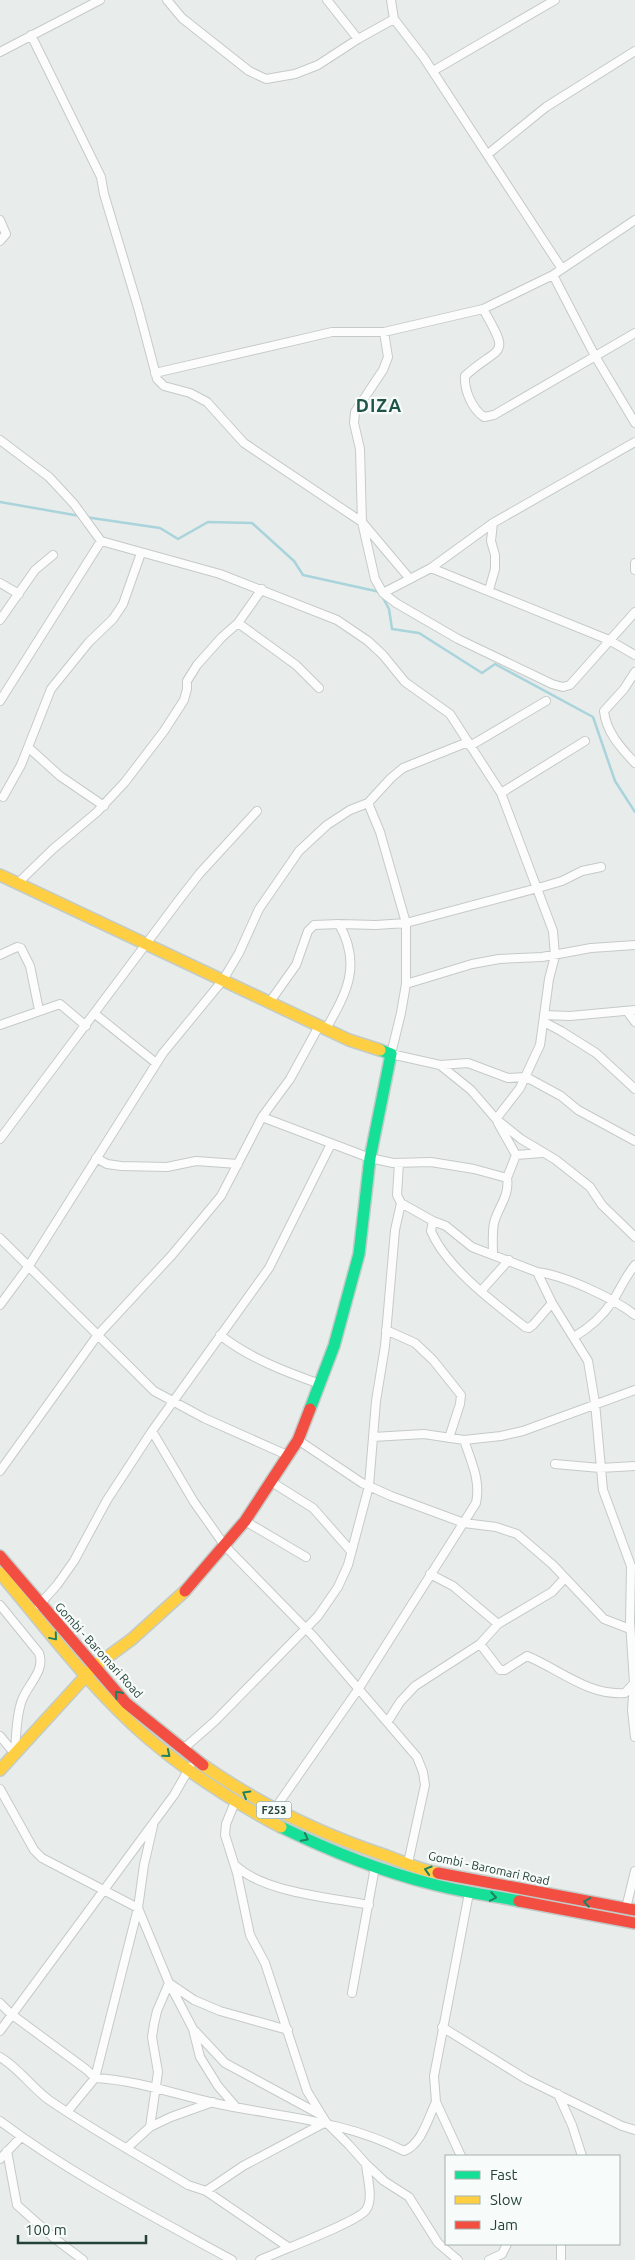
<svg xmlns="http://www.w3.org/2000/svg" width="635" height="2260" font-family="Ubuntu,sans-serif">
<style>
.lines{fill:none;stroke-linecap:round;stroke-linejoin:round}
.stream{stroke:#a9d4db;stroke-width:2.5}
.street-casing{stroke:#c5cac8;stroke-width:10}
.fast-casing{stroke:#c3cbc8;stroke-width:14}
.slow-casing{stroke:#c3cbc8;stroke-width:14}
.jam-casing{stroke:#c3cbc8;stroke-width:14}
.street{stroke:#fcfcfc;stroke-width:8}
.fast{stroke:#16e098;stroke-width:11}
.slow{stroke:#ffcf43;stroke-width:11}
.jam{stroke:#f24e42;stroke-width:11}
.oneway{stroke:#1e8160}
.labels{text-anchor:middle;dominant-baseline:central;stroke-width:4.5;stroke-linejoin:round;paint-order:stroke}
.shield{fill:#f7fbf9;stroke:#637a73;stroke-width:1}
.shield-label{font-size:11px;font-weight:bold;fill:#24423a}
.street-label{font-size:12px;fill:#24423a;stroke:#f7fbf9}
.district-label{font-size:18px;font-weight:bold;letter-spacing:1px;fill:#1f5548;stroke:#f7fbf9}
</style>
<rect width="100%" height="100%" fill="#e8edeb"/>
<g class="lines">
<path class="stream" d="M0,502L80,516
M85,517L160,528L178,539L208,522L252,523L294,561L303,575L380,592
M382,596L389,609L392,629L419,633L482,673L495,664L593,717L615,781L635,812"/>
<g class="street-casing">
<path id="street" d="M167,0L182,18L249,71L266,79L295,74L318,65L358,39L394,19
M327,0L358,39
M391,0L394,19L424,58L562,269
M31,35L101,177L104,194L138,307L157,379L164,386L190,393L207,402L244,443L362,522L410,579
M0,52L100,0
M433,71L555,0
M488,154L546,107L635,51
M0,220L6,234L0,241
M553,275L595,356L635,423
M483,309C512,359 500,344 465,376C464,390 472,409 484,417L494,415L635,333
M384,332L388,357L383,370L355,412L354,423L360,449L362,522L375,579L383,593L396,603L458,639L552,684L563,687L570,685L635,612
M155,373L332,332H384L483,309L553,275L635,220
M0,440L49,477L74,504L101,541L220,574L337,620L368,641L383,655L405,682L450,714L501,793L553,931L555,956L549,979L540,1045L520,1088L496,1119
M635,563V570
M431,568L609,640L635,655
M0,583L19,594
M489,590L495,569V555L491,541L493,523L635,442
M383,593L431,568L493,523
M0,620L35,570L53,555
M238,623L296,665L319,688
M635,672L624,689L604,711C606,732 621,748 635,763
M0,701L101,541
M470,746L546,701
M29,748L60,776L104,806
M501,793L585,741
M3,797L21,765L51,689L89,642L113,619L123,604L141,553
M368,803L380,832L406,923V984L401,1013L391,1054L440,1065L471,1090L496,1119L521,1139L556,1160L590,1187L602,1205L635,1237
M18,883L53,849L97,812L125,782L164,731L184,700L187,689V681L197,665L222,637L238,623L262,589
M0,955L17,947L21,948L30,966L39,1010
M406,984L472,964L499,959L542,957L591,948L635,945
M269,1003L296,965L308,931L314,925L339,924
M627,1011L635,1022
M95,1014L156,1063
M544,1015L570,1016L635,1010
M544,1022L561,1031L596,1053L635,1089
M0,1025L60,1004L86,1026
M326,1029C347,992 362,965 339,924L376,925L406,923L538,888L562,881L582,871L601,867
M440,1065L468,1063L508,1078L526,1077L561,1096L578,1110L635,1141
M262,1117L370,1158L393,1163L431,1162L474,1169L507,1178L516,1155L498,1123
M0,1139L179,900L200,873L257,811
M516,1155L542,1153
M96,1158L107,1164L121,1166L167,1167L196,1161L238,1164
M399,1163L397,1195L401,1203
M433,1221L446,1226L472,1247L537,1272L552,1303L588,1361L595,1403L603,1490L631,1566L630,1622L634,1683L632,1710L635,1737
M0,1238L154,1391L204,1418L287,1455
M493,1255C493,1245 492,1233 494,1223C498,1207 510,1196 507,1178
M537,1272C564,1275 613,1298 635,1315
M481,1291L509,1260
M0,1305L28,1267L163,1053L223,980L239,953L259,909L299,851L327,825L350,810L368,803L391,778L403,768L468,742
M386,1330L415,1343L433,1360L461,1395L460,1404L449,1438
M220,1335C249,1358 286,1372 320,1384
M574,1337C589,1328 602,1317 612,1302C620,1290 625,1277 635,1265
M152,1431L194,1502L225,1546L314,1637L417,1757L423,1772L425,1785L408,1863
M373,1437L424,1434L464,1440L501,1436L523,1431L635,1390
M298,1440L362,1483L391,1496L464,1523L496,1527L517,1534L553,1565L604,1619L630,1629
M555,1464L600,1468L635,1466
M0,1471L97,1336L172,1255L221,1196L262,1117L290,1079L319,1026
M270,1481L313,1508L350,1550
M245,1521L306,1557
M430,1574L453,1586L498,1624
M0,1605L39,1653C46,1672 26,1685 21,1703C16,1719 16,1737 15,1754
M39,1605L57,1585L74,1561L107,1500L152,1431L269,1268L331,1144
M480,1644L498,1624L552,1592L565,1578
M388,1721L400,1702L415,1686L480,1644L500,1670H505L527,1656C559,1669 588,1696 625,1693L635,1682
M0,1736L15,1754
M182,1750L215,1721L318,1616L338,1587L348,1565L369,1486L376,1401L385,1346L395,1230L401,1203L433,1221L431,1231C446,1267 494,1303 525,1327L529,1328L533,1325L552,1303
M0,1789L34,1850L42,1858L138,1908L169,1983L193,2029L200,2057L218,2086L236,2107
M235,1802L226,1824L225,1835L237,1873L250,1935L265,1963L307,2091L326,2122L349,2145L366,2164L384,2181L409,2197L438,2243L458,2260
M274,1810L359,1688L476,1503C481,1481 471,1461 464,1440
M236,1866C266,1893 329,1897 369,1905
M626,1908L635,1871
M352,1993L375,1867
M0,2003L11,2014L87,2070L95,2078C136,2080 174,2094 214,2103C279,2117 344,2120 404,2151C422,2144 428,2118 436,2102
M442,2027L526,2079L622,2126L635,2130
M0,2031L174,1795L190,1767
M195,2031L225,2063L321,2115
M0,2057C19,2068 31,2087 49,2100C94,2131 142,2157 188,2185L206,2191L288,2247
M558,2094L572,2125L582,2156
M67,2112L95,2078L138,1908L144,1865L153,1826
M0,2121C72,2175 154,2217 232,2260
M150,2127L171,2117L213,2102
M127,2148L150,2127L158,2072L152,2037L154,2024L157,2011L169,1983L194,2000L220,2011L288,2030
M7,2151L17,2205L54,2238L83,2260
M461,2156L436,2102L434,2076L469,1893
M0,2159L21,2137
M206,2191L243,2166L326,2122
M260,2260C279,2251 358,2222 366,2210C374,2199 367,2177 366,2164
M489,2260L502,2254L507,2244
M561,2260V2244"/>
</g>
<g class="fast-casing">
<path id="fast" d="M310,1409L334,1346L359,1254L370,1158L391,1054L380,1050
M281,1827C330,1851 380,1871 432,1884C461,1892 490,1895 519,1901"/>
</g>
<g class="slow-casing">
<path id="slow" d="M0,875L349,1040L380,1050
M0,1573C48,1630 93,1691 149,1739C190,1774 234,1802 281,1827
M203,1765C260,1805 321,1834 387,1856C403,1862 420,1870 438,1873
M0,1770L94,1667L132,1639L185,1591"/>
</g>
<g class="jam-casing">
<path id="jam" d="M0,1556L126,1703L203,1765
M185,1591L245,1521L298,1440L310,1409
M438,1873L635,1910
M519,1901L635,1923"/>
</g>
<use href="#street" class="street"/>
<use href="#fast" class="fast"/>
<use href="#slow" class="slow"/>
<use href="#jam" class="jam"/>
</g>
<defs><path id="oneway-chevron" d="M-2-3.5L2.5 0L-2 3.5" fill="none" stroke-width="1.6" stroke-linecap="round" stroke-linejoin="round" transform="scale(1.25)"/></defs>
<g class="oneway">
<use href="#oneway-chevron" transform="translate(54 1637) rotate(50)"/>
<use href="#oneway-chevron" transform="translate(118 1694) rotate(-131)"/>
<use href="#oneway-chevron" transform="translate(167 1754) rotate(40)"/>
<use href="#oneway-chevron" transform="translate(246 1794) rotate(-150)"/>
<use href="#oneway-chevron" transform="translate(305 1838) rotate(27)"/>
<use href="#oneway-chevron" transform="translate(428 1870) rotate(-163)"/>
<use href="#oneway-chevron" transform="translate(493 1897) rotate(10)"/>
<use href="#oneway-chevron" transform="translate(587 1902) rotate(-171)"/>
</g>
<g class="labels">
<rect class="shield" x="256.5" y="1801.5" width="35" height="17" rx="4"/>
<g class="shield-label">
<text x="274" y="1810">F253</text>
</g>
<g class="street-label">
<text transform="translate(99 1650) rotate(48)">Gombi - Baromari Road</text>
<text transform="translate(489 1868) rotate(12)">Gombi - Baromari Road</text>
</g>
<g class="district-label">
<text x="379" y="405">DIZA</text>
</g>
</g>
<rect x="445" y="2155" width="175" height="90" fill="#f7fbf9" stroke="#a3b1ad"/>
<rect x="455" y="2171" width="25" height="8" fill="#16e098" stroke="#a3b1ad"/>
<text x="490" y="2180" font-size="15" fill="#24423a">Fast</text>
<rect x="455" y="2196" width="25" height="8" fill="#ffcf43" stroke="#a3b1ad"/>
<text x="490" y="2205" font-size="15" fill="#24423a">Slow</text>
<rect x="455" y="2221" width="25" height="8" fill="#f24e42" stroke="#a3b1ad"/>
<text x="490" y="2230" font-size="15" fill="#24423a">Jam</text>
<path d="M18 2235v8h128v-8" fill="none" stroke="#24423a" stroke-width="2.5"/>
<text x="25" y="2235" font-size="15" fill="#24423a" stroke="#f7fbf9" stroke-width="4" paint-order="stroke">100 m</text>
</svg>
